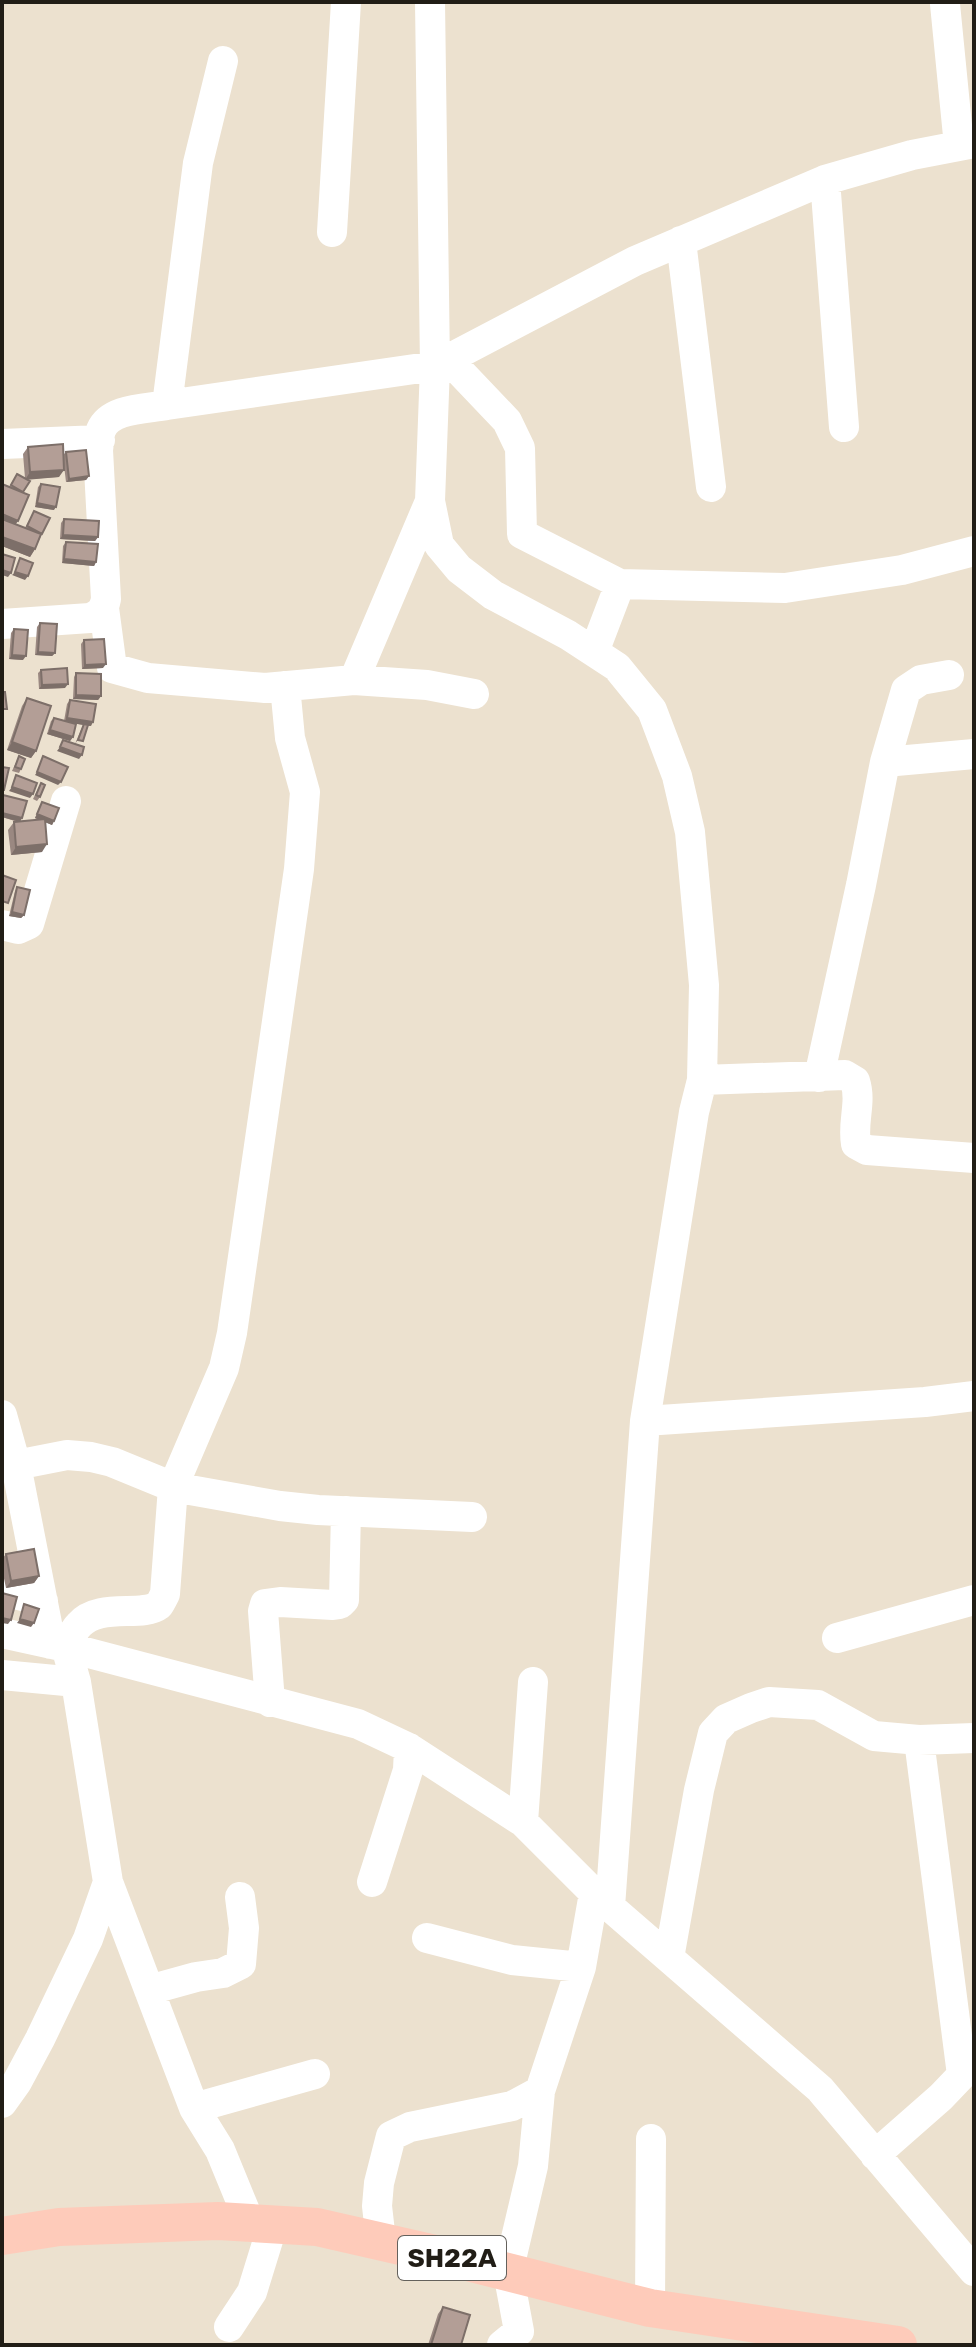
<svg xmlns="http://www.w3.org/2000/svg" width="976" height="2347" font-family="Rubik,sans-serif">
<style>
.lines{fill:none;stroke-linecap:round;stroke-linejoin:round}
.minor{stroke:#fff;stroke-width:30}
.major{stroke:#fecbba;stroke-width:38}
.wall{fill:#9a8881}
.shaded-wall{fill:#7d6f69}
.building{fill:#b39e96;stroke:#7d6f69;stroke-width:2}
.labels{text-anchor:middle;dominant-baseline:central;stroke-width:7;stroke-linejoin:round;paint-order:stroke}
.shield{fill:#fff;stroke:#64615c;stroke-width:2}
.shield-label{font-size:26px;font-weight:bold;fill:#211d16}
</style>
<rect width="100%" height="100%" fill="#ece1cf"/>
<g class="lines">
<path class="minor" d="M430,2L435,366L430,501L439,545L459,569L493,595L568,635L617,667L652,710L677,776L690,832L704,985L702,1080L694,1112L645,1421L610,1907
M945,4L959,146
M825,180L844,427
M332,232L346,2
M681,241L711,487
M448,359L507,421L520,448L522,534L620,584L785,588L902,570L974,551
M167,405L198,163L223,61
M2,444L100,440
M104,608L112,668L148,678L265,688L354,680L427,685L474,694
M2,624L90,618C100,614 104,610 106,599L98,450C99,444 99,436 101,430C110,408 146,409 167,405L435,366L635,261L825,180L912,155L974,143
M594,652L620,584
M354,680L430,501
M885,762L974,754
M2,925L18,929L29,924L66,801
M819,1077L861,885L885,762L906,690L921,680L949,675
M702,1080L845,1075L855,1081C862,1103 852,1121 856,1144L867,1150L974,1158
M2,1415L16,1465L51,1644
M645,1421L925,1402L974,1396
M16,1465L67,1455L91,1457L112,1462L173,1487L280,1506L318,1510L472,1517
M2,1591L43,1601
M2,1633L66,1647L358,1724L409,1748L523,1822L594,1893L820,2089L974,2271
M837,1638L974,1600
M2,1675L76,1682
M270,1702L263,1611L265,1604L280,1602L333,1605L340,1604L344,1600L346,1511
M523,1822L533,1682
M372,1882L408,1770L409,1748
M427,1938L512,1960L581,1967
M669,1958L699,1790L713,1733L726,1719L751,1708L769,1702L818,1705L874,1736L919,1740L974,1738
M149,1990L196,1977L223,1973L241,1964L244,1928L240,1897
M2,2103L17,2082L40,2039L88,1939L108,1882
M194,2108L315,2074
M875,2155L941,2097L962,2075L919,1740
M250,2223L220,2150L194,2108L108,1882L76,1682L66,1647C70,1640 73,1631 79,1625C99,1602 142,1618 159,1605C160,1604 164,1596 165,1594L173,1487L224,1368L232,1333L299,869L305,792L290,738L285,686
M381,2241L377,2206L379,2183L391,2136L410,2127L512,2106L540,2091L581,1967L594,1893
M650,2308L651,2139
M229,2327L252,2292L273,2224
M502,2345L519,2331L508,2272L533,2166L540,2091"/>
<path class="major" d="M2,2236L59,2227L218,2221L317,2227L444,2256L650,2308L898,2345"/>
</g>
<path class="wall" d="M28,447L63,455L66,452L89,476L86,480L66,482L63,457L59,477L28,479L23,492L15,524L25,528L34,511L42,534L35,549L30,557L2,546V484L9,487L17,474L25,478L23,454Z
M41,484L54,510L35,507L38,487Z
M64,519L98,537L95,541L60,539L61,523Z
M66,542L96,562L94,566L62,563L63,546Z
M40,623L55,653L52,656L35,655L37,627Z
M14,629L23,660L9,659L11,633Z
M84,640L103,668L82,669L81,644Z
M41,670L65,688L39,689L38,673Z
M76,673L101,696L98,700L73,699L74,677Z
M27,698L36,751L31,758L7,750L22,706Z
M70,700L91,726H88L75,744L83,725L73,723V737L70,741L47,734L51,721L54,718L64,721L67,704Z
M19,756L21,769L19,773L12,771Z
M41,783L40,797L37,801L33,799Z
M2,796L22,818L20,821L39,820L35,818L42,802L54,821L52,825L45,822L42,852L11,855L8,830L14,822H18L2,817Z
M17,887L24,915L21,918L9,916L15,891Z
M6,1554L39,1576L34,1583L6,1588L2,1569V1559Z
M443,2307L461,2345H428L438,2314Z"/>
<path class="shaded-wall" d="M64,470L59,477L25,480L30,472Z
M89,476L86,480L66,482L69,479Z
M37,503L56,507L54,510L35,507Z
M2,514L18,521L13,528L2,524Z
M63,535L98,537L95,541L60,539Z
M2,537L35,549L30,557L2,546Z
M64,559L96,562L94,566L62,563Z
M2,570L11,573L8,577L2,575Z
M15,572L28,576L25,580L12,575Z
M38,652L55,653L52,656L35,655Z
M12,655L26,656L23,660L9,659Z
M106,664L103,668L82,669L85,665Z
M68,684L65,688L39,689L42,685Z
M76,695L101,696L98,700L73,699Z
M67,718L93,722L91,726L64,722Z
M50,730L73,737L70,741L47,734Z
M12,742L36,751L31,758L7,750Z
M60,747L82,755L79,759L57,751Z
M37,772L61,782L58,785L35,775Z
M12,787L33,794L30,798L9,791Z
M2,813L22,818L20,822L2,817Z
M37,814L54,821L52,825L35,818Z
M47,844L42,852L11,855L16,847Z
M12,912L24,915L21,918L9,916Z
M39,1576L34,1583L6,1588L11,1581Z
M2,1618L11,1620L8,1624L2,1623Z
M20,1619L34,1623L31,1627L17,1623Z"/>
<path class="building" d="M63,444L64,470L30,472L28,447Z
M86,450L89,476L69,479L66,452Z
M17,474L30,481L23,492L11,485Z
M2,484L29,495L18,521L2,514Z
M41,484L60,487L56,507L37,503Z
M34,511L50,518L42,534L27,526Z
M2,519L41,534L35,549L2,537Z
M64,519L99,521L98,537L63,535Z
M66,542L98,544L96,562L64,559Z
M2,554L15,558L11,573L2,570Z
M20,558L33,563L28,576L15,572Z
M40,623L57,624L55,653L38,652Z
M14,629L28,630L26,656L12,655Z
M104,639L106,664L85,665L84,640Z
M67,668L68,684L42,685L41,670Z
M76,673L101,674V696L76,695Z
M2,692H5L7,709H2Z
M27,698L51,706L36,751L12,742Z
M70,700L96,704L93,722L67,718Z
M54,718L76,724L73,737L50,730Z
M84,724L88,725L83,741L78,740Z
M63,740L84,747L82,755L60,747Z
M19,756L25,759L21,769L15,767Z
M43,756L68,767L61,782L37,772Z
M2,767L9,768L4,790H2Z
M16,775L37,783L33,794L12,787Z
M41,783L45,785L40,797L36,795Z
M3,795L27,801L22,818L2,813Z
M42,802L59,808L54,821L37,814Z
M45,819L47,844L16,847L14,822Z
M2,875L16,880L8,903L2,901Z
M17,887L30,890L24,915L12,912Z
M34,1549L39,1576L11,1581L6,1554Z
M2,1593L17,1597L11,1620L2,1618Z
M24,1604L39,1609L34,1623L20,1619Z
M443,2307L470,2315L461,2345H431Z"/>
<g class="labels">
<rect class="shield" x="398" y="2236" width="108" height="44" rx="6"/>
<g class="shield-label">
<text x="452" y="2258">SH22A</text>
</g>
</g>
<rect width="976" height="2347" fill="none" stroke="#211d16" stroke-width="8"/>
</svg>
